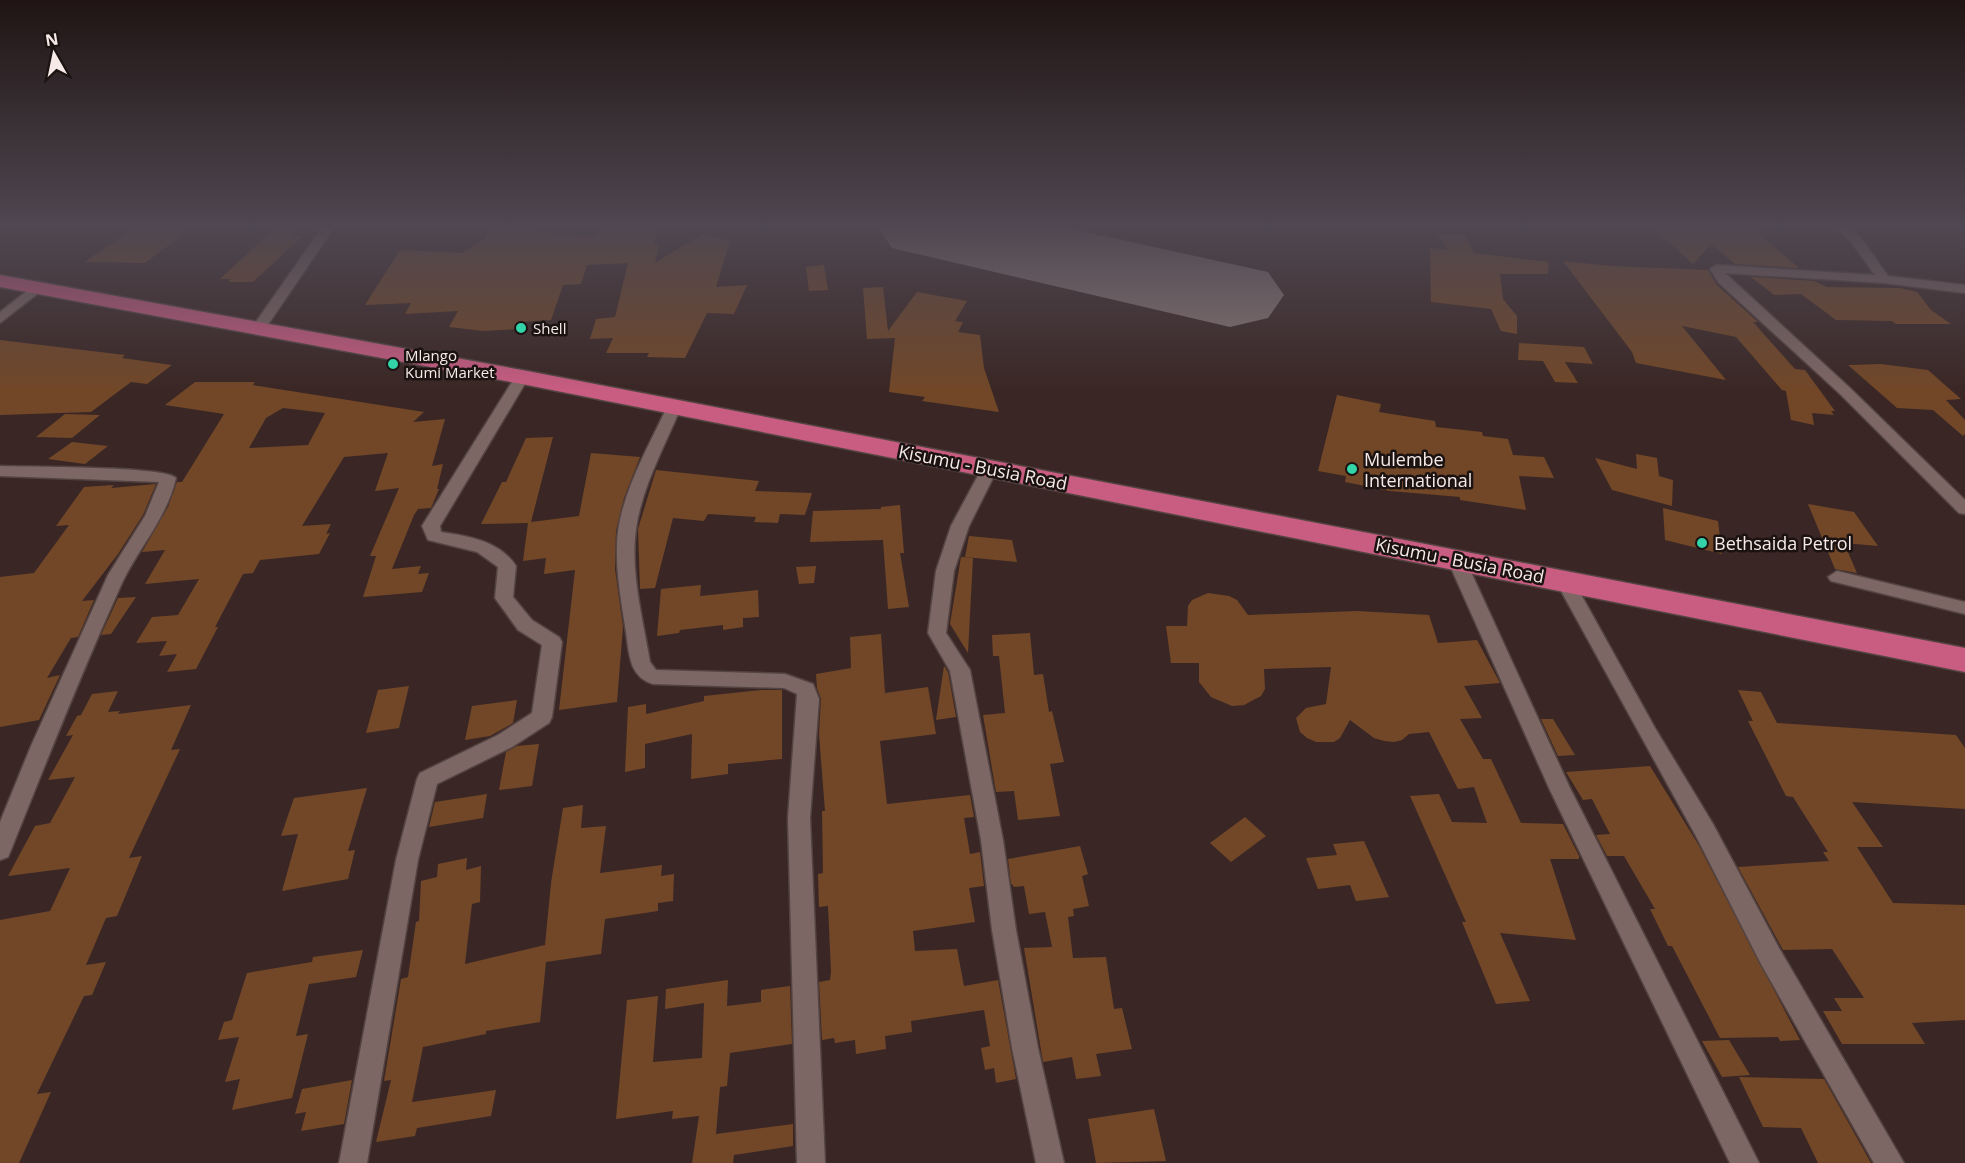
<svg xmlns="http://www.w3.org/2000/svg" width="1965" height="1163" font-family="'Open Sans',sans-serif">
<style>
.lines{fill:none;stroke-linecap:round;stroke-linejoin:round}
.runway{fill:#887876;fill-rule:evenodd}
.building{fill:#714728;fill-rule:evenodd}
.minor-casing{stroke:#534442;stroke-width:3}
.trunk-casing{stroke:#534442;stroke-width:3}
.minor{fill:#7d6764;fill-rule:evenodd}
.trunk{fill:#c85c81;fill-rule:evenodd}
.poi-dot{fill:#33d4a8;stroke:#1b1311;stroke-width:2}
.labels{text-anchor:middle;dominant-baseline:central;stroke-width:5;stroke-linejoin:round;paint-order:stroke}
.far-poi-label{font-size:15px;fill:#f6e9e7;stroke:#1b1311;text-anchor:start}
.poi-label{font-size:18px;fill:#f6e9e7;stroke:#1b1311;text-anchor:start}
.street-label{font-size:18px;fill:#f6e9e7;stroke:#1b1311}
</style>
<rect width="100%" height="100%" fill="#3a2725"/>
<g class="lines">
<path class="runway" d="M878,227H1063L1268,272L1284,295L1268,318L1230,327L892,248Z"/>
</g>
<path class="building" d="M490,227H512L539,232L595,237L601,227H654L653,229H657L654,244H659L655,263L702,234L730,241L716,287L747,285L734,314L707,313L685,358L647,357L649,353H606L613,338L590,339L596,319L615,317L628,263L587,265L581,284L563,285L551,320L519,322L517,329L483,331L449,327L458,311L405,314L411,303L365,305L400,250L463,253L484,239Z
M1652,227L1752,228L1799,268L1735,264L1711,244L1693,264Z
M132,229L188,231L145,263L85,262Z
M272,231H297L291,237L303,236L253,282H228L231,279H220Z
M1437,234H1464L1474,253L1549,262L1548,274H1500L1503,299L1517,316V334L1501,331L1491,309L1431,302L1430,248L1448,250Z
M1563,261L1612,266L1708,270L1717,285L1758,322H1753L1795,369L1805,370L1835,411H1831L1834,415L1812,413L1814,425L1791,420L1786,391L1782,390L1736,337L1682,326L1726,380L1636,363L1632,352Z
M824,265L828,290L809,291L806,267Z
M1751,277L1814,281L1827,287L1900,288L1917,292L1931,310L1951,324H1896L1892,321L1836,320L1801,294L1774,295Z
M883,287L888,331L917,292L967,301L955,321L963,322L958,332L980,335L984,368L999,412L922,401L925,397L889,392L895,338L867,339L863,288Z
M0,340L125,355L122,358L172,365L147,384L131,382L91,412L0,415Z
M1519,343L1584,347L1593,364L1565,362L1578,383L1555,382L1543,361L1518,360Z
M1881,364L1928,370L1961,399L1946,400L1965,420V434L1963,436L1933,410L1897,408L1848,365Z
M195,382H255L253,385L424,412L413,422L445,419L432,466L443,464L437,489H439L431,508L418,509L414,515L392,569L421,566L418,574L429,573L422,592L363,597L376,556H370L399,488L375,491L388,453L344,457L302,526L331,524L326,534L330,533L319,554L260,560L253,573L243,574L215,627H218L196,669L167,672L177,654L159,656L167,641L136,643L152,617L178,615L199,579L145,584L165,550L142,552L168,507L177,482H182L224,414L165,405ZM283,408L325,413L308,445L249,448L266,418Z
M1337,395L1381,404L1379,412L1435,421L1436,427L1482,432L1483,436L1508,439L1513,455L1544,457L1554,478L1519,476L1526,510L1460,500V497L1390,491L1345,482L1346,476L1318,471Z
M65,414L100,415L72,438L36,437Z
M553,437L531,522L579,516L591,453L640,457L624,498L616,531L615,569L623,627L617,702L559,710L575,570L544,574L546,558L523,561L528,523L481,524L502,482H506L526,438Z
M72,442L108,446L85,464L48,459Z
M1636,454L1657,458L1659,476L1673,480L1672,506L1612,490L1595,458L1637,469Z
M656,470L759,481L755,491L812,493L805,515L780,514L778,523L754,522L756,517L708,514L704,521L673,518L655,588L640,589L638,529Z
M156,484L143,515L118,554L82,601L94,600L78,637L71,638L47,678L60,675L39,720L0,727V577L34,573L69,525L56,526L84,487L114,485L111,488Z
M1808,504L1854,512L1878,546L1844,543L1857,573L1835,569Z
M900,505L904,553H900L909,607L888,609L883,540L810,542L813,511L881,509V507Z
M1663,508L1718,521L1722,554L1665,540Z
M969,536L1012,540L1017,562L965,557Z
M961,557L973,558L968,653L950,624Z
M816,566L814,583L799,584L796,567Z
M701,585L700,596L758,590L759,617L743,618V627L723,630V625L680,630L679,633L657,636L661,589Z
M1208,593L1229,596L1237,600L1248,615L1357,611L1429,615L1438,643L1477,640L1500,683L1464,686L1482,718L1460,719L1483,759H1491L1521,823L1563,824L1579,856V859H1550L1576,940L1500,933L1530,1001L1496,1004L1462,922H1466L1410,796L1439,794L1452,822L1487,823L1474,787L1458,789L1429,732L1409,734L1402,740L1394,742L1384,741L1374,738L1350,720L1340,738L1334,742H1316L1307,738L1300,732L1296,718L1306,708L1326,704L1331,667L1264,669L1265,689L1261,696L1244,705L1232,706L1211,697L1199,682V663H1171L1166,626H1187L1188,606L1192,600Z
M136,597L111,634L101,635L118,598Z
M1030,633L1034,675L1043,674L1049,712L1052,711L1064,762L1050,764L1060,816L1018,820L1014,791L996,792L983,715L1005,713L999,656H993L992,635Z
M881,634L885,693L928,687L936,734L880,741L887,804L970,795L974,817L964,818L970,854L980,852L984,886L969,888L975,922L913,931L915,951L957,949L964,986L998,980L1016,1079L996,1083L994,1068L985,1070L981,1048L990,1046L984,1010L911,1021L912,1032L885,1036L886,1049L856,1054L855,1040L835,1043L834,1038L822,1040L819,982L830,980L831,972L828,906L819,907L818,874L823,873L822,811H825L819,734L821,699L817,688L816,674L851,668L850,637Z
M944,666L948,672L956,717L936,720Z
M409,686L399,728L366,733L378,690Z
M761,690H782V759L728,764V774L691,779L692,734L645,744V768L625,772L628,707L646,704V714L704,701V696Z
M1738,690L1761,692L1777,723L1956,735L1965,748V809L1852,802L1883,847H1857L1893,903L1965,905V1020L1912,1023L1925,1044H1842L1823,1011H1842L1834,998H1864L1832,949L1783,950L1738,867L1829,861L1823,852H1828L1793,797L1786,796L1748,721H1753Z
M118,691L108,712L120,711L118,714L191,705L171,750L180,749L129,858L142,856L117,916L106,918L86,965L106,962L92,995L84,996L37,1094L51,1092L19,1163H0V920L50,911L70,868L8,876L35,826L50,823L75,777L48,780L73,735L66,736L77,716L81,715L92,694Z
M517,700L513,723L490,736L465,740L472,706Z
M1541,719H1553L1575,755L1558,756Z
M539,744L532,786L499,790L506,752L517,746Z
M1650,766L1698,844L1800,1040L1780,1041L1778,1037L1720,1038L1672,946H1668L1650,909H1655L1624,856H1607L1596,835L1610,834L1592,799L1583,800L1566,772Z
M367,788L348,851L355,850L348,879L282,891L298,834L281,836L294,798Z
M487,794L483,818L429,827L435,802Z
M583,805L581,828L606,826L600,873L662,865L661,876L674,874L673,901L658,903V911L605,919L601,954L546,962L540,1022L486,1031V1034L423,1047L412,1102L496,1090L491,1116L417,1128L415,1136L376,1142L391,1080L384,1081L401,979L408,977L416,922L419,921L421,881L437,877L438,864L467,858L466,870L481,866L480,902L472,904L465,964L545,945L551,883L563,808Z
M1245,817L1266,836L1231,862L1210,843Z
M1364,841L1389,897L1356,901L1350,885L1318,889L1306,858L1337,855L1333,844Z
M1080,846L1088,874L1082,876L1089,906L1073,909L1074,916L1068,917L1073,958L1106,957L1114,1009L1122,1008L1132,1049L1096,1054L1101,1076L1076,1079L1072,1057L1043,1062L1024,948L1052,947L1045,912L1029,914L1024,886L1014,887L1011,883L1008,859Z
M363,950L356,977L309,984L296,1036L308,1034L292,1098L232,1110L240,1079L225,1082L239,1037L218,1040L224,1022L232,1020L247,973L312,962L313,957Z
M728,980L727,1006L761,1002V990L790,986L792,1044L730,1053L727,1086L720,1087L716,1134L793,1124V1146L734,1155L733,1163H692L699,1116L672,1119L673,1111L616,1119L627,1000L658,996L653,1062L702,1058L704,1003L665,1009L666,989Z
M1729,1040L1750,1075L1722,1077L1702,1041Z
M1739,1077L1824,1079L1871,1163H1818L1801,1128L1763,1127Z
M352,1080L344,1124L301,1131L306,1112L295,1114L302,1089Z
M1154,1109L1166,1161L1096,1163L1088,1119Z"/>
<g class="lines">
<g class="minor-casing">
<path id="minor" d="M319,227H331V232L263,332H253L251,329L319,232Z
M1835,227H1848L1860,237L1888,276L1965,285V293L1884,283L1725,273L1849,387L1965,500V514L1959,513L1839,393L1719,283L1710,269L1716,265L1875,275L1852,243Z
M36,284L42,288L41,291L0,323V312Z
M522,373L529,377L440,526L441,532C468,536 500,541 516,566L513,597L532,620L559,637L562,642L552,717L549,723L512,747L437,784L418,860L367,1163H339L396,860L417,779L420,773L498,735L532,713L542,645L518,630L495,598L498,567L477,552L428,540L422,526L515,377Z
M674,403L681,407C665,446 642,486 636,529C630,573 643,619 650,662L656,670L785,674L813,684L819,699L810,818L825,1163H797L788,818L797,694L784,688L653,684C629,677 629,653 626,632C621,599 614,564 618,531C624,488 649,446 667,407Z
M990,463L998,468L969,526L954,571L946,633L970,670L1003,840L1016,930L1038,1048L1064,1163H1036L1012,1048L992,930L981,840L950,671L928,633L936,571L951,526L982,468Z
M0,466C24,467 166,466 176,478C167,518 139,547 122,583C82,671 47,760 11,850L8,857L0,860V822L31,746L108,575L145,516L159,482L0,476Z
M1456,553L1465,559L1570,788L1759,1163H1730L1549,788L1447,559Z
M1837,571L1965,602V614L1831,581L1828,577Z
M1564,574L1573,580L1655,728L1713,824L1779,948L1904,1163H1874L1761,964L1697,838L1555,580Z"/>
</g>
<g class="trunk-casing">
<path id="trunk" d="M0,275L522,370L1965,648V672L522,384L0,287Z"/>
</g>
<use href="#minor" class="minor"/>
<use href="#trunk" class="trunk"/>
</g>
<linearGradient id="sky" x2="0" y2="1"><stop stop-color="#201514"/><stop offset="0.58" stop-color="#4f4751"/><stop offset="1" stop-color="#4f4751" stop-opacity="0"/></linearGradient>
<rect width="1965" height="390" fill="url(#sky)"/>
<g class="poi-dot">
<circle cx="521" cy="328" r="6"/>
<circle cx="393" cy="364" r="6"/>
<circle cx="1352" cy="469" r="6"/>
<circle cx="1702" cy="543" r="6"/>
</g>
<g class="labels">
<g class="far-poi-label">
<text x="533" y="328">Shell</text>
<text x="405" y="355">Mlango<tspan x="405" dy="17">Kumi Market</tspan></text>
</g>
<g class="poi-label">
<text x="1364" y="459">Mulembe<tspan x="1364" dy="21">International</tspan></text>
<text x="1714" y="543">Bethsaida Petrol</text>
</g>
<g class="street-label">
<text transform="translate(983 467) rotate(11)">Kisumu - Busia Road</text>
<text transform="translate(1460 560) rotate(11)">Kisumu - Busia Road</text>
</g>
</g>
<g transform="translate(54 54) rotate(351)" stroke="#1b1311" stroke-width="4.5" paint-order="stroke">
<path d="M0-4.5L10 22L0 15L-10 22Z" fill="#f6e9e7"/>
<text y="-9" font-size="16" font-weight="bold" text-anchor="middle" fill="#f6e9e7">N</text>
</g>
</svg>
